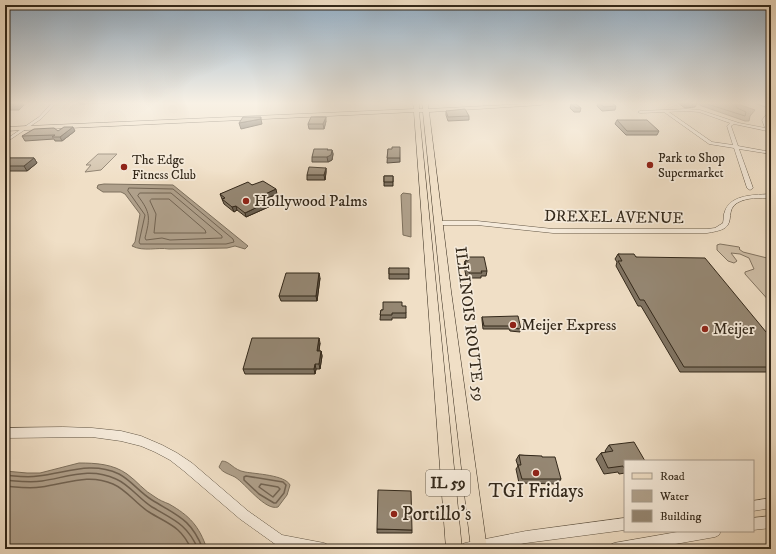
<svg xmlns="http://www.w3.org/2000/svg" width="776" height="554" font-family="'IM FELL DW Pica',serif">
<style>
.green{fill:#d0c0a9;stroke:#827462}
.water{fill:#b0a18c;stroke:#7e715e}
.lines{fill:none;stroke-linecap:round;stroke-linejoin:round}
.shore-far1{stroke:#726453;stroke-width:1}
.shore{stroke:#726453;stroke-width:1.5}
.stream{stroke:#7e715e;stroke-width:1}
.minor-casing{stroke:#625645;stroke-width:1}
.major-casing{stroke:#33281a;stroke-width:1}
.minor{fill:#f5eada;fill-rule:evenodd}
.major{fill:#f0dfc6;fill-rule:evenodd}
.wall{fill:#807463;stroke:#33281a}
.shaded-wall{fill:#685e50;stroke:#33281a}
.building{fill:#958773;stroke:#33281a}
.poi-dot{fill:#8f2418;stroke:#f5eada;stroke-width:1.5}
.labels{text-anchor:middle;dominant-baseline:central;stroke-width:3.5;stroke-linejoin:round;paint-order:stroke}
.far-poi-label{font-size:13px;fill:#33281a;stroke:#f5eada;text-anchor:start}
.shield{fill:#f5eada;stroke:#6d6254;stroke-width:1}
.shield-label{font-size:15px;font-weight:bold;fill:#33281a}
.poi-label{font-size:16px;fill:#33281a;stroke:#f5eada;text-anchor:start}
.street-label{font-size:16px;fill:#33281a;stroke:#f5eada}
.near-poi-label{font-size:19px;fill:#33281a;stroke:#f5eada}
</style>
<rect width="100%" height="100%" fill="#f0dfc6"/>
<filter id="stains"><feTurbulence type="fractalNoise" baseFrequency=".005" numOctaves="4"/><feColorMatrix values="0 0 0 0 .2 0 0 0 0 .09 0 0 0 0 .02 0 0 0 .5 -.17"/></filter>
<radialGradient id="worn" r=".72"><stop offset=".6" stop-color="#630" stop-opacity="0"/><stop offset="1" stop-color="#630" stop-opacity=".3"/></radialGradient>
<path class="green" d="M98,154H117L101,170L85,172L91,165H86Z
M720,244L739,247L740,248L739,249L743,252L771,259V303L745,274V272L754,269L749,258L740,254L731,253L737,261L734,263L728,261L717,250V245Z"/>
<path class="water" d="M696,103H735L755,110L750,116L749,121H745L702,106Z
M104,184L173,185L248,246L245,249L235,246L227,248L169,249C157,247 144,252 132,246L135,242L140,214L125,194L121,192H103L97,188L98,185Z
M403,193L411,194V237L403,235L401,195Z
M222,461C230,461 233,470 245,472C256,474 285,475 290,485L287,495L278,507C265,511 246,484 235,477C229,474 223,473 219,467Z
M79,463C96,463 113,464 127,474C137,481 144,491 155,497C159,500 164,502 169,504C190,516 199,526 207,549H5V471L27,473H40Z"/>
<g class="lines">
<path class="shore-far1" d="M704,103L745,116L746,112L737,108L735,103
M129,188L173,189L233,239L234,242L226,244H140L139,242L145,215L128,191Z
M140,193H171L222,236V238L170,240L162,238L146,240L145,238C150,218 151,213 138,196Z
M152,199H169L205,230L206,233H154L156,214L150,201Z"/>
<path class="shore" d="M5,475C16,476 27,478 38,476C66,473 91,461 119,474C131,480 140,493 152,500C178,516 191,519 203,549
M246,476L283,482L286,485L284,493L276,503H274L259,494L244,480V477Z
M5,480C17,481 29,483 42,481C68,477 90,467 116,479C130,485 139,499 152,507C174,520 187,524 198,549
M261,484L278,487L280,489L273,497L259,487Z
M5,486C17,487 29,489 41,487C66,484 88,473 113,484C127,490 136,504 149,512C168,524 181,526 191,549"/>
<path class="stream" d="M755,103L768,108"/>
<g class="minor-casing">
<path id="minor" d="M52,103H56L41,119L5,143V140L39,117Z
M765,103H769C773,109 770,115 766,120L771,129V134H768L767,131L734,124L731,126L738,146L771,152V154L739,149L753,188L750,190L747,188L734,148L709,144L664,112L640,113L638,112L640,111L687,109L700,110L739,123L765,128L762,120L770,110ZM687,111L699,112L730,123L727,126L733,145L712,142L669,112Z
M771,194V198C760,198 747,197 737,203C726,210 734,221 725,228C720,231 713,232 707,233H553L477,225H439L436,223L439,221H477L553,229H707L715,228L723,223C724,219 723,215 725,211C731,194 756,195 771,194Z
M63,427L92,428L121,431L141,436L162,445L177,453L192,463L248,511L282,535L324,543L328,545L330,549H282L240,519L184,471L170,460L155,452L141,446L121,441L92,437L5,438V428Z
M771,498V508L753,511V501Z
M771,516V528L753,530V518Z
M625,518V530L526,543L495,549H459L461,545L465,543L526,531Z
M683,531H721L719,535L715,537L647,549H608L610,545L614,543Z"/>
</g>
<g class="major-casing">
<path id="major" d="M413,103H419V109H423L422,103H428V109L544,103L541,105L429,112L451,291L487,549H471L441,291L423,112H419L462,549H446L414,112L5,131V127L414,109Z"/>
</g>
<use href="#minor" class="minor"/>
<use href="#major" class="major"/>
</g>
<path class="wall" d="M79,103H108L79,104Z
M598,103H612L616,106L615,110L602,111L597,106Z
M678,103H697L695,107L685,108Z
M571,104L581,108L580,112H574L570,108Z
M446,111L469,116V120L448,121L446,115Z
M617,120L659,131L657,135H626L615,124Z
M326,121L324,129H309L308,124Z
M58,131H75L62,141H55L54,139L25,141L22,136Z
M388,149L400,158V162L387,163Z
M328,150H332L333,154L332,160L328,162H312V157Z
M5,158H34L37,163L27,171H5Z
M326,168V172L325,180H307V175Z
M384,176H393V186H384Z
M252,185L277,194L268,198L273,205L246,217L237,210L234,212L224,204L220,194Z
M618,254L636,257L771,338V372H680L641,306H638L616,266L617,262L615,259Z
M467,257L487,271L486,276H481V278H469L468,276H466L464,266L465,261H466Z
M389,268L409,274V279H389Z
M320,278L317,301H281L279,296Z
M402,306L406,313V318H392V320H380L381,310H383Z
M482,317L521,329L520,332L510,331L509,329H483L482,320Z
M320,343L319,351H321L322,356L320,369H316L315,374H245L243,369Z
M609,445L625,461V473L619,474L618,472L604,474L596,459L601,453L606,452L605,451Z
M519,455L542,457L561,479L558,484L519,483L516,469L518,466L516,460Z
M377,529L412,530V533H377Z"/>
<path class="shaded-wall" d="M17,103H22L24,105L19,110H9L5,114V106L6,105Z
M326,117V121L324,129L323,124Z
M261,119L262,124L241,129L239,123Z
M73,127L75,131L62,141L60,137Z
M332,150L333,154L332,160L328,162L327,157Z
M34,158L37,163L27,171L24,166Z
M326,168V172L325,180L324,175Z
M276,189L277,194L265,199L263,195Z
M272,200L273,205L246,217L245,213Z
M236,206L237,210L234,212L232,207Z
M319,273L320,278L317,301L316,296Z
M319,338L320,343L318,356L317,351Z
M321,351L322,356L320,369L319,364Z
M315,364L316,369L315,374L314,369Z"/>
<path class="building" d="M5,103H17L16,104L6,105L5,106Z
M599,103H612L616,106L604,107Z
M571,104H576L581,108H576Z
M465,109L469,116L448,117L446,111Z
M243,117H261V119L239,123Z
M311,117H326L323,124H308Z
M617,120H647L659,131H627Z
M64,127H73L60,137H52L55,135L22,136L34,129L54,128L58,131Z
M392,147H400V158H387L388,149H392Z
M314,149H328L327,150H332L331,155L327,157H312Z
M5,158H34L24,166H5Z
M309,167L326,168L324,175H307Z
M384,176H393V182H384Z
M263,181L276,189L263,195L272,200L245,213L236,206L232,207L222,199L225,198L220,194L248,182L252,185Z
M618,254H634L636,257L705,258L771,338V367H684L644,300H640L618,261H622Z
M467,257H484L487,271H481L482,273H469V271H467L465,261H468Z
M389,268H409V274H389Z
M286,273H319L316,296H279Z
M383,302H402V306H406V313H392V315H380L381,310H383Z
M518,316L521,329L511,328L510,326H484L482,317Z
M252,338H319L317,351H321L319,364H315L314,369H243Z
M634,442L645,461H625V468H624L623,466L608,468L601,453L613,451L609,445Z
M519,455L542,456V457H555L561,479H522L518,465H521Z
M378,490L411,491L412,530L377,529Z"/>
<linearGradient id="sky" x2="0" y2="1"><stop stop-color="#91acc3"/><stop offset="0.57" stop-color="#f8f1e5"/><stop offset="1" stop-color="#f8f1e5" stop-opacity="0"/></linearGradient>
<rect width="776" height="181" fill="url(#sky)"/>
<g class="poi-dot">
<circle cx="650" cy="165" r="4"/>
<circle cx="124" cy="167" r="4"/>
<circle cx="246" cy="201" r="4"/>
<circle cx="513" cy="325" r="4"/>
<circle cx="705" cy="329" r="4"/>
<circle cx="536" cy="473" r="4"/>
<circle cx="394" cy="514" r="4"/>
</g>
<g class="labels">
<g class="far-poi-label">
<text x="658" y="158">Park to Shop<tspan x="658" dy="15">Supermarket</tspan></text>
<text x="132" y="160">The Edge<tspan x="132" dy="15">Fitness Club</tspan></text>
</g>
<rect class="shield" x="426" y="470" width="44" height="26" rx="3"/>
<g class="shield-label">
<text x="448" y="483">IL 59</text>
</g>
<g class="poi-label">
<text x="254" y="201">Hollywood Palms</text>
<text x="521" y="325">Meijer Express</text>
<text x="713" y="329">Meijer</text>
</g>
<g class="street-label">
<text transform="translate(614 217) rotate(1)">DREXEL AVENUE</text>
<text transform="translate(470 324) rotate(83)">ILLINOIS ROUTE 59</text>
</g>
<g class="near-poi-label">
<text x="536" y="491">TGI Fridays</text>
<text x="402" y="514" text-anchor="start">Portillo's</text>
</g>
</g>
<rect width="776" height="554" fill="none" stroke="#f0dfc6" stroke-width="20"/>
<rect x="6" y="6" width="764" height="542" fill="none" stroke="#33281a" stroke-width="2"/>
<rect x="10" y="10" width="756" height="534" fill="none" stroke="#33281a"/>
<rect x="624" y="460" width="130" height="72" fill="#f5eada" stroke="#a79c8d"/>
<rect x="632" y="473" width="20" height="6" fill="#f0dfc6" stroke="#a79c8d"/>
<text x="660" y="480" font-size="12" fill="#33281a">Road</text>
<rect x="632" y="490" width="20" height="12" fill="#b0a18c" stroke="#a79c8d"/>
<text x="660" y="500" font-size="12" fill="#33281a">Water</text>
<rect x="632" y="510" width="20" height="12" fill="#958773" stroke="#a79c8d"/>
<text x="660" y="520" font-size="12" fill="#33281a">Building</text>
<rect width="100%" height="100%" filter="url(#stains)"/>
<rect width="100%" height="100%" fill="url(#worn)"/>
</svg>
